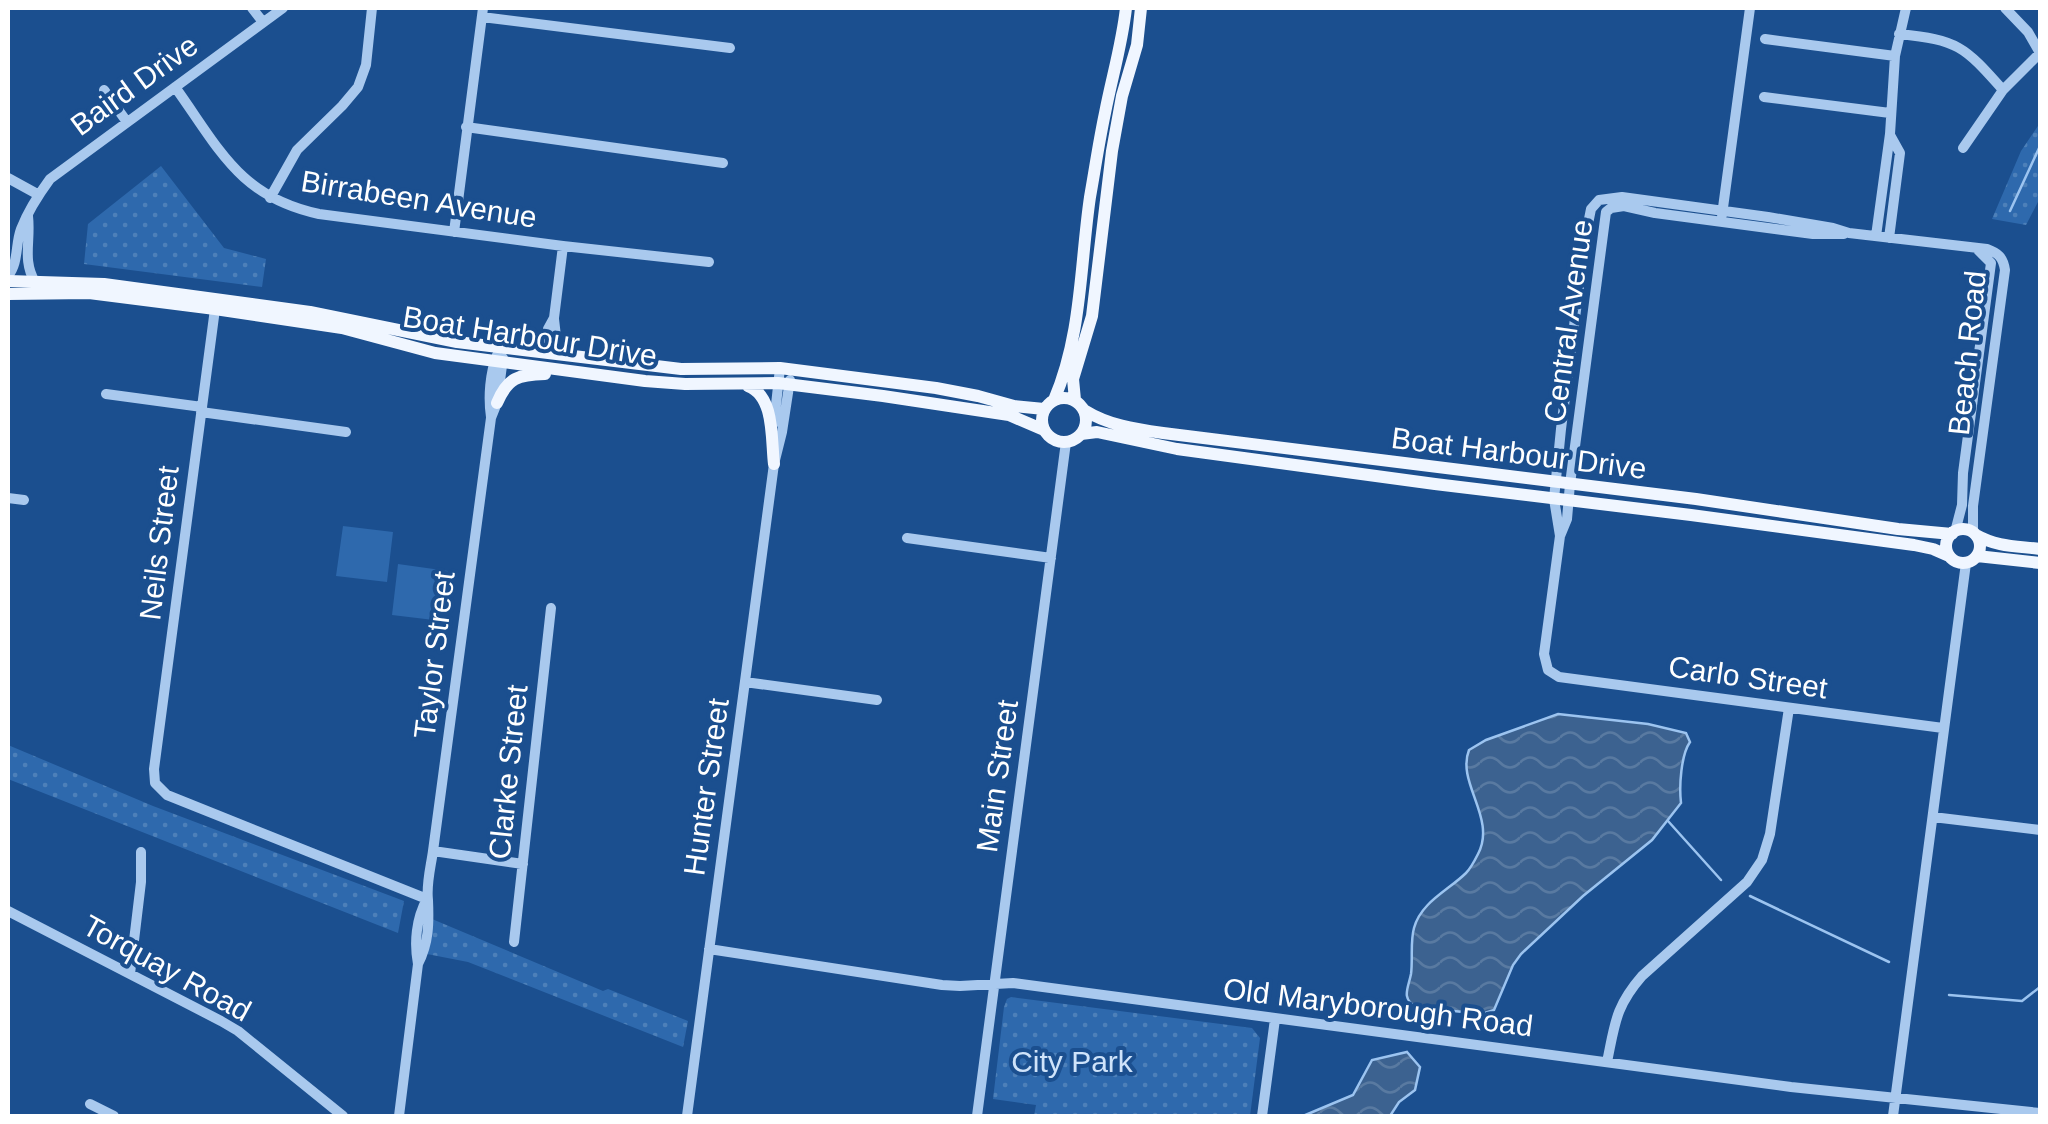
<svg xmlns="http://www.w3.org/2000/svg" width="2048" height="1124" font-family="Helvetica,sans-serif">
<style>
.grass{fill:#2e69ad}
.park{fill:url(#park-dots)}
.water{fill:url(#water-waves);stroke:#9cc4f0;stroke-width:2.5}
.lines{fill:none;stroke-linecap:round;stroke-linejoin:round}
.stream{stroke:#9cc4f0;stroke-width:2.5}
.minor{stroke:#a9c9ee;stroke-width:10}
.major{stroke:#f0f6ff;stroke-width:12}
.labels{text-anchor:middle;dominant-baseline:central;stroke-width:8;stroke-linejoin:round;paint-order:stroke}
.street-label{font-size:30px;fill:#fff;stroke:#1b4f8f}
.park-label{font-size:30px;fill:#cfe3fa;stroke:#1b4f8f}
</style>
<defs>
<pattern id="park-dots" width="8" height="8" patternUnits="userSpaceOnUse" patternTransform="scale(2.5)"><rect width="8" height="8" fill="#2e69ad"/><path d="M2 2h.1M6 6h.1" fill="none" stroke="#4d80b9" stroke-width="1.8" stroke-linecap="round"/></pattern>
<pattern id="water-waves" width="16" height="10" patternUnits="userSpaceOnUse" patternTransform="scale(2.5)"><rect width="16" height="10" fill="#3c6290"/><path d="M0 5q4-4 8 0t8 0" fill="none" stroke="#597aa1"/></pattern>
</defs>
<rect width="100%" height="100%" fill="#1b4f8f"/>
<path class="grass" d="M343,526L393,532L387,582L336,576Z
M398,564L448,571L442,621L392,615Z"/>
<path class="park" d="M2040,123V198L2026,225L1992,219L2021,151Z
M161,166L224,248L266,259L262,287L84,264L88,224Z
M8,745L153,806L404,901L398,933L8,779Z
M432,919L603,991L608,989L688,1021L683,1047L468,962L427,954Z
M1011,997L1252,1028L1260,1038L1250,1116H1034L1036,1105L993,1099L1004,1007L1007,999Z"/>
<path class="water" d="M1558,714L1648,724L1686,733L1690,742C1681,755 1679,786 1681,803L1652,840L1583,896L1521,954L1513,965L1494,1010L1482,1014L1416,1007C1401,998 1408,989 1411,974C1413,960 1410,942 1414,928C1421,902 1449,890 1466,873C1471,868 1475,860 1478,854C1497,818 1456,783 1469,750L1486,740Z
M1407,1052L1420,1067L1415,1090L1399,1102L1390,1116H1303L1353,1095L1372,1060Z"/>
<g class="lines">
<path class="stream" d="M2010,211L2040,146
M1668,821L1721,880
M1750,896L1889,962
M1949,995L2022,1001L2040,987"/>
<path class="minor" d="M252,8L263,22
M2005,8L2028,32L2040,53
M482,17L730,48
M1899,34C1958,40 1964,46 2003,90
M1765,39L1895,56
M175,87C219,148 239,197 319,214L563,246L709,262
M104,90L127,122
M1764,97L1890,113
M466,127L723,163
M1963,148L2003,90L2040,53
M8,178L39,195
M270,198L297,150L342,106L358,87L366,65L372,8
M1722,215L1750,8
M28,216C31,241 22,260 35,282
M454,232L483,8
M1876,236L1890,134L1895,56L1906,8
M1889,238L1900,153L1890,135
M8,276C19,262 15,245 21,229C28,211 39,194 50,179L283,8
M215,309L154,769L155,783L167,795L427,899
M554,319L557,345L568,356
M545,353L548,329L554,318L563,246
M106,394L202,407
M201,412L346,432
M491,417C488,397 490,373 497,355
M774,423L780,368
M8,498L24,500
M1955,532L1962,505L1963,473L1991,263L1978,250
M1560,536L1567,519L1570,484L1606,212L1611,208L1624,206L1655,213L1813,234H1844
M907,538L1051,558
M745,682L877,700
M1943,728L1559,677L1548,670L1544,654L1560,536L1554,499L1561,429L1585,239L1591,209L1599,200L1622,197L1768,217L1833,228L1849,233L1987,249C1998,253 2003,257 2005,270L1973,506V533
M1933,817L2040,830
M433,851L523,864
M8,911L221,1021L238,1031L343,1116
M514,942L551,608
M709,949L942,985L960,986L1013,983L1791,1087L2040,1113
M418,964C414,943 416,919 427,899
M130,974L141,882V852
M1607,1062C1615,1024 1615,1007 1642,976L1747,882L1762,860L1770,834L1789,708
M90,1104L114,1116
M399,1116L418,964C429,943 429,923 428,900C426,884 431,866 433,851L491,418L497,403L503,358
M687,1116L774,464L782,432L790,380
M977,1116L1066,442
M1262,1116L1275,1019
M1893,1116L1966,563"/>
<path class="major" d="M8,281L104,284L310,312L457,342L681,369L780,368L936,388L978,396L1014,406L1044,409
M8,294L89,293L215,309L342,328L435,353L645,381L685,384L778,383L883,396L1009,415L1044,430
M748,386C775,396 771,440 774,464
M1042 420a22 22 0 1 1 44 0a22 22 0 1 1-44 0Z
M1054,400C1082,335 1080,265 1090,197C1095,169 1099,141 1105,113C1112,77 1122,44 1126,8
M1075,400L1073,379L1092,316L1112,151L1122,96L1137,45L1141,8
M497,403C508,377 518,375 545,374
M1084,410C1108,425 1134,429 1163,433L1696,499L1898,529L1952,534
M1081,434L1097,432L1177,449L1435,484L1691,515L1914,545L1933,549L1949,556
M1946 546a17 17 0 1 1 34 0a17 17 0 1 1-34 0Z
M1976,535C1997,547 2017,546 2040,549
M1977,556L2040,563"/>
</g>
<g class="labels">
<g class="street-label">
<text transform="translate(134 85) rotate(-36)">Baird Drive</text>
<text transform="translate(419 199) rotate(9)">Birrabeen Avenue</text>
<text transform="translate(1568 321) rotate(-82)">Central Avenue</text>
<text transform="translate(530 336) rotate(9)">Boat Harbour Drive</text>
<text transform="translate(1967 353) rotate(-84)">Beach Road</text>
<text transform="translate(1519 453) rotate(7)">Boat Harbour Drive</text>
<text transform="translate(159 543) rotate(-83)">Neils Street</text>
<text transform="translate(434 655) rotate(-83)">Taylor Street</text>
<text transform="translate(1748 677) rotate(8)">Carlo Street</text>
<text transform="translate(508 772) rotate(-84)">Clarke Street</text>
<text transform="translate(997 776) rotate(-82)">Main Street</text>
<text transform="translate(706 787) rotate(-82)">Hunter Street</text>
<text transform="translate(167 968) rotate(29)">Torquay Road</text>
<text transform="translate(1378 1007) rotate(7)">Old Maryborough Road</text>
</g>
<g class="park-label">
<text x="1072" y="1061">City Park</text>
</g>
</g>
<rect width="2048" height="1124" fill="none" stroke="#ffffff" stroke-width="20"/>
</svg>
